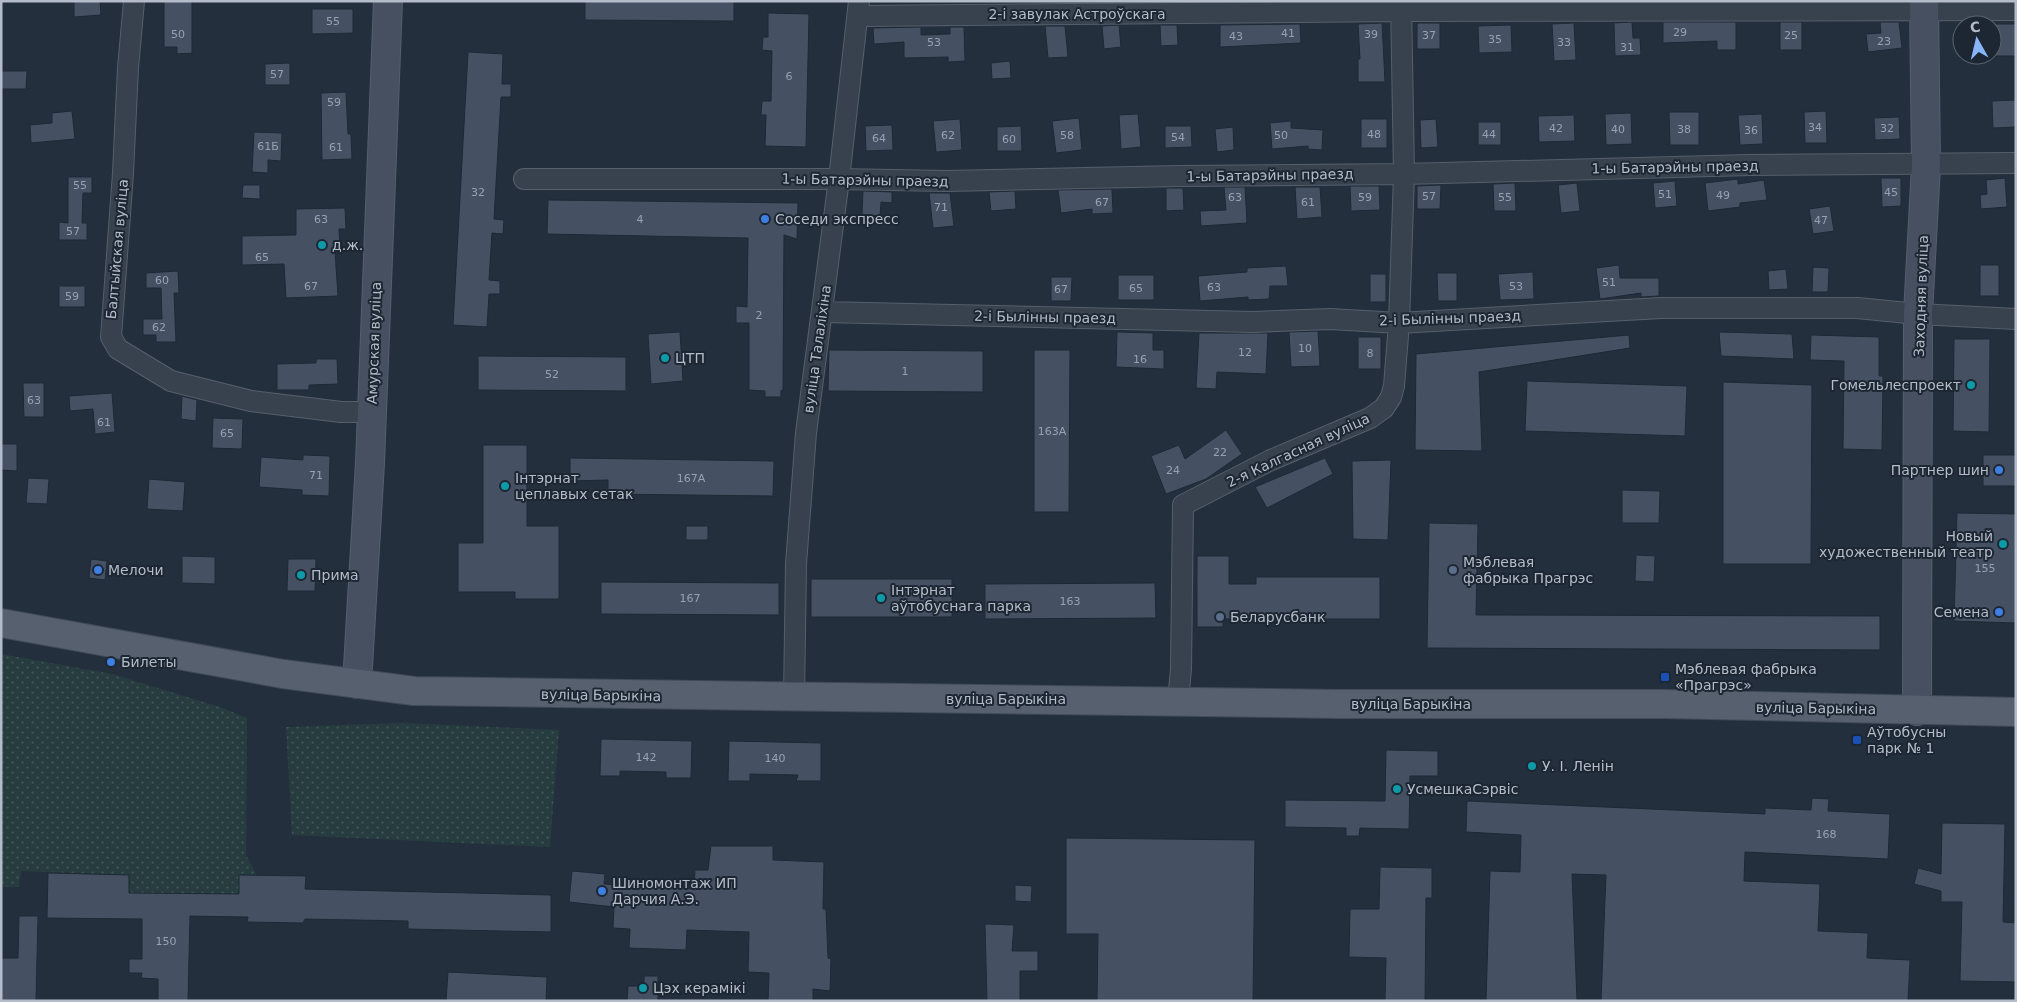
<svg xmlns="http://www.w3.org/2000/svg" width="2017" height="1002" viewBox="0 0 2017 1002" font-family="'DejaVu Sans',sans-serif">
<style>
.grass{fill:url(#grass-dots)}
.building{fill:#455162;stroke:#1f2835}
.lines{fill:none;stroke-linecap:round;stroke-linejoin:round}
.street-casing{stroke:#565f6c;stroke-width:22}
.secondary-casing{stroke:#565f6c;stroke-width:30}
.primary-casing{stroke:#414a57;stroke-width:30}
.street{stroke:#38414e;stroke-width:20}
.secondary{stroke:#465061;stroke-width:28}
.primary{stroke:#56606e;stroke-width:28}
.shop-dot{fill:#3f7fe0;stroke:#1d2633;stroke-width:2}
.culture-dot{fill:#0f9aa8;stroke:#1d2633;stroke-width:2}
.service-dot{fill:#5c6f8a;stroke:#1d2633;stroke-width:2}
.transit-dot{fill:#1a4fb4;stroke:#1d2633;stroke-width:2}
.labels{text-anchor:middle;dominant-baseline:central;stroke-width:4;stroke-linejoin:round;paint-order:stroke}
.number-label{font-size:11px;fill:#98a1af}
.street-label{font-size:14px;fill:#b4bcc9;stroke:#1d2633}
.poi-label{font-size:14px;fill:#b4bcc9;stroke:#1d2633;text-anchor:start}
</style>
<defs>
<pattern id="grass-dots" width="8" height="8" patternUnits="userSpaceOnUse" patternTransform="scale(1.25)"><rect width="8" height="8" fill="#263c3f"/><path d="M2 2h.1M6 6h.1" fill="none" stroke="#435659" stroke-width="1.8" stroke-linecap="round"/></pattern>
</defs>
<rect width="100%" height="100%" fill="#242f3e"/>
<path class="grass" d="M1 654 112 674 220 707 247 718 246 855 257 876 239 875V894L129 893 128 875 21 871 19 887H1Z
M401 723 559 730 550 847 292 835 286 727Z"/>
<path class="building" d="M74 1H100L101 15 74 17Z
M164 1H192V53L177 54V47H164Z
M585 1H734V21L585 20Z
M312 9H353V33L312 34Z
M768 13 809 14 806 147 765 146 766 115H761L762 101H771L772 51 762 50 763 37H768Z
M1632 22 1633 38H1640L1641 55 1615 56 1614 23Z
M1663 22H1736V50H1717V41L1663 43Z
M1780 22H1802V50H1780Z
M1880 22H1899L1902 48 1868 52 1866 34 1881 33Z
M1382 23 1385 82H1358V59H1360L1358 24Z
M1417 23H1440V49H1417Z
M1574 23 1576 60 1554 61 1552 24Z
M1300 24 1301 43 1220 47V25Z
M1992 24H2016V56H1992Z
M1119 25 1121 47 1104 49 1102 26Z
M1160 25H1177L1178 45 1161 46Z
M1511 25 1512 52 1479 53 1478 26Z
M1045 26H1065L1068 57 1048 58Z
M921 27V35L950 34V27H964L965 61 948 62V57L904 58V42L874 44 873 28Z
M468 52 503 54 502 84H511V97H501L494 219 504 220 503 234 492 233 489 280 500 281V294H489L487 327 453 325Z
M1010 61 1011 78 992 79 991 63Z
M290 63V85H265V64Z
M1 71H27L26 89H1Z
M346 92 348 134H351L352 159 322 160 321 93Z
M2016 100V127L1993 128 1992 101Z
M72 111 75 139 31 143 30 125 52 123V113Z
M1826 111 1827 143H1805L1804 112Z
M1669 112H1699V145H1670Z
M1631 113 1632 144 1606 145 1605 114Z
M1138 114 1141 147 1121 149 1119 115Z
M1762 114 1763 144 1740 145 1738 115Z
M1574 115 1575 141 1539 142 1538 116Z
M1899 117 1900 139 1875 140 1874 118Z
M1079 118 1082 150 1056 153 1052 121Z
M960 119 962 150 936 152 933 121Z
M1361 119H1387V148H1361Z
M1436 119 1438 147 1421 148 1420 120Z
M1291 121V128L1323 130 1322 150 1308 149V146L1272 149 1270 123Z
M1478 122H1501V145H1478Z
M892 125 893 150 866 151 865 126Z
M1021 126 1022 151H997V127Z
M1165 126H1191L1192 147 1165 148Z
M1233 127 1234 150 1217 152 1215 129Z
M254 132 282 133 281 161 268 160V173L252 172Z
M68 177H92V193H83L82 223H87V240H59V222L68 223Z
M1881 178H1901V206L1882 207Z
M2005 178 2007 207 1981 209 1980 195 1987 194 1986 180Z
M1738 179V184L1764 180 1767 200 1740 203V207L1708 211 1705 183Z
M1675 181 1677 206 1655 208 1653 183Z
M1515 183 1516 211H1494L1493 184Z
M1577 183 1580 211 1561 213 1558 185Z
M243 185H260V199L242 198Z
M1441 185 1440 209H1417V186Z
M1350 186H1379L1380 210 1351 211Z
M1224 187H1245L1247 223 1201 226 1200 211 1226 210Z
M1295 187H1320L1322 217 1297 219Z
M1166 188H1183L1184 210 1166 211Z
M1112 189 1113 213 1092 214V209L1061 213 1058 190Z
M863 191 892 192V203L881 202 880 216 862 215Z
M1015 191 1016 209 991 211 989 192Z
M929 193H950L954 226 933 228Z
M548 200 798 203 797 239 784 235 783 391 781 390V397H765V391L749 390V323H736V306L747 307 748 238 547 234Z
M1830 206 1834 231 1813 234 1809 209Z
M345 208 346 229H339L340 250 335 251 338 296 286 298 284 264 242 265V236L296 235V209Z
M1619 265 1620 278H1659V296L1641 297V293L1600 299 1596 268Z
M1980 265H1999V296H1980Z
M1286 266 1288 286H1270L1269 299 1248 300V297L1200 301 1198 276 1247 272V268Z
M1813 267 1829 268 1828 292H1812Z
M1786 269 1788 289 1769 290 1768 271Z
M178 271 179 293H174L176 342H156V335H143V319H162L161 288H146V273Z
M1533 272 1534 299 1500 300 1498 274Z
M1437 273H1457V301H1438Z
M1370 274H1386V302H1370Z
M1118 275H1154V300H1118Z
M1051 277H1072L1071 301H1051Z
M59 286H85V307H59Z
M1318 331 1320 366 1291 367 1289 332Z
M680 332 683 381 651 384 648 334Z
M1117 332 1153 333V350H1164V369L1116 367Z
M1719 332 1792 334 1794 359 1721 356Z
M1199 333H1268L1266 374 1217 372 1216 389 1196 388Z
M1629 335 1630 348 1479 372 1482 451 1415 450 1416 354Z
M1811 335 1879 337V376H1883L1882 450 1843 449 1844 361 1810 360Z
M1358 337H1381V369H1358Z
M1954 339H1990L1989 432 1953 431Z
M829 350 983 351V392L828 391Z
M1034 350H1070L1069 512H1034Z
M478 356 626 357V391L478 390Z
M316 359H337L338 384 309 385V390H277V364L316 363Z
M1527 381 1687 386 1685 436 1525 431Z
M1723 382 1812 385 1811 564H1723Z
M23 383H44V417H24Z
M112 393 115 432 95 434 93 409 70 411 69 396Z
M182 396 197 400 196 421 181 419Z
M213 418 243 419 242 449 212 448Z
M1226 430 1242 454 1206 479 1166 494 1151 456 1179 445 1185 459Z
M1 444H17V471L1 470Z
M483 445H527V526H559V599H515V592H458V543H483Z
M303 455 330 456 329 496 302 495V490L259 487 261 457 303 460Z
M1983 455H2016V486H1983Z
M570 458 774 461 773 496 608 494V480L570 481Z
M1325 458 1333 474 1267 508 1255 487Z
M1391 460 1388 540 1353 539 1352 461Z
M28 478 49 479 47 504 26 503Z
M149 479 185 482 183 511 147 509Z
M1622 490 1660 491 1659 523H1622Z
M1957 513 2016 514V623L1954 621Z
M1429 523 1478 524 1476 615 1880 616V650L1427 648Z
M686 526H708V540H686Z
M1636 555 1655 556 1654 582 1635 581Z
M182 556 215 557V584L182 583Z
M1197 556H1229V584H1256V577H1380V619H1223V627H1197Z
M91 559 107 561 105 580 89 578Z
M288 559H316L315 591H287Z
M811 579H952V617H811Z
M601 582 779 583V615L601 614Z
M1155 583 1156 618 985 619V584Z
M601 739 692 741 691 778H666V772L620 771V776H600Z
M729 741 821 743V781H796L798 775 750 774V781H728Z
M1386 750 1438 751V776H1410L1409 829 1360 828 1359 836H1346V828L1285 827V800L1385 801Z
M1812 798 1829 799 1828 811 1890 814 1888 859 1745 852 1744 881 1820 884 1818 931 1868 933 1867 958 1910 960 1908 1001H1601L1606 875 1572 874 1577 1001H1486L1490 871 1520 872 1521 835 1466 832 1467 801 1765 814V808L1811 810Z
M1942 823 2005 824 2003 922 2016 923V982L1960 981 1962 902H1941V891L1914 884 1918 868 1941 874Z
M1066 838 1255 840 1253 1001H1097L1098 934H1066Z
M711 846H773V860L824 862 823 909H826L828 958 831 959 830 991 813 989V1001H768L769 973 748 972 749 932 687 930 686 950 629 948 630 929 613 928 614 907 569 902 572 871 605 874 604 884 648 888V886L694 889 695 870H708Z
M1380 867 1432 868V898H1426L1425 1001H1385L1386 958 1349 957 1350 909H1379Z
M48 873 129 875V893L239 894V875L306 876 305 889 551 895V932L408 929V921L305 919 303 923 247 922 248 917 190 916 188 1001H158V979L141 978 142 973H129V959H142V919L47 918Z
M1015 885 1032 886 1031 902 1015 901Z
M19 916H38L36 1001H1V958H18Z
M985 924 1014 925 1012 951H1038V971H1020V1001H987Z
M448 972 547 977 546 1001H446Z
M644 976H658V1001H627L628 986H644Z"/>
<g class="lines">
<defs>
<path id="street" d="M134 1 128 68 123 173 111 337 118 349 171 381 251 401 341 412H372
M858 16 1401 11 2016 10
M524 179H839L946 181 1180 176 1404 174 1750 165 2016 163
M823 312 1253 322 1330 319 1399 323 1661 308H1857L1918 314 2016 319
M794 697 796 564 806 433 839 179 859 1
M1178 701 1181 669 1183 505 1271 460 1370 418 1384 408 1391 397 1394 386 1399 323 1404 174 1401 1"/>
<path id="secondary" d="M357 684 370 463 388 1
M1917 711 1918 314 1926 165 1924 1"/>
<path id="primary" d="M1 623 283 674 414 691 1337 704H1665L2016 712"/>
</defs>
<use href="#street" class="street-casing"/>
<use href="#secondary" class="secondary-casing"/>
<use href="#primary" class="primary-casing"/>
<use href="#street" class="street"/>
<use href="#secondary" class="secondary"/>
<use href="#primary" class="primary"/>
</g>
<g class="shop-dot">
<circle cx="765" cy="219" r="5"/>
<circle cx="1999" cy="470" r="5"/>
<circle cx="98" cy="570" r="5"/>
<circle cx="1999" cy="612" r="5"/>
<circle cx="111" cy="662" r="5"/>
<circle cx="602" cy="891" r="5"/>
</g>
<g class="culture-dot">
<circle cx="322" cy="245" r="5"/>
<circle cx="665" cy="358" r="5"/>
<circle cx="1971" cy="385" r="5"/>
<circle cx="505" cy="486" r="5"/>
<circle cx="2003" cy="544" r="5"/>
<circle cx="301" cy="575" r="5"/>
<circle cx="881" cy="598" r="5"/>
<circle cx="1532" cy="766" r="5"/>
<circle cx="1397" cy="789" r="5"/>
<circle cx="643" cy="988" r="5"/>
</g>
<g class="service-dot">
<circle cx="1453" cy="570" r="5"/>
<circle cx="1220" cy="617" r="5"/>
</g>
<g class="transit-dot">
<rect x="1660" y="672" width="10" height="10" rx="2.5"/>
<rect x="1852" y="735" width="10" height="10" rx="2.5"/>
</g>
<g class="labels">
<g class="number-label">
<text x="333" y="21">55</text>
<text x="1680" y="32">29</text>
<text x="1288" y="33">41</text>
<text x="178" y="34">50</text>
<text x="1371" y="34">39</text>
<text x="1429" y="35">37</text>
<text x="1791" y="35">25</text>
<text x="1236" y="36">43</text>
<text x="1495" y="39">35</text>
<text x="1884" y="41">23</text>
<text x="934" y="42">53</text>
<text x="1564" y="42">33</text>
<text x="1627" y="47">31</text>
<text x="277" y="74">57</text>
<text x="789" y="76">6</text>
<text x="334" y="102">59</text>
<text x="1815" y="127">34</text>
<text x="1556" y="128">42</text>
<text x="1887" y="128">32</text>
<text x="1618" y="129">40</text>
<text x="1684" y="129">38</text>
<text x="1751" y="130">36</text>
<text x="1374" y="134">48</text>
<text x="1489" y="134">44</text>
<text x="948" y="135">62</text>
<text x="1067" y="135">58</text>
<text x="1281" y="135">50</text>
<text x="1178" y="137">54</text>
<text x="879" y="138">64</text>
<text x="1009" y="139">60</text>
<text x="268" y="146">61Б</text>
<text x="336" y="147">61</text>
<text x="80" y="185">55</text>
<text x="478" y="192">32</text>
<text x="1891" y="192">45</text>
<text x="1665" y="194">51</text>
<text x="1723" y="195">49</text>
<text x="1429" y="196">57</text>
<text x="1235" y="197">63</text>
<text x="1365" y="197">59</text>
<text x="1505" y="197">55</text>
<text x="1102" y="202">67</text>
<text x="1308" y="202">61</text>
<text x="941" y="207">71</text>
<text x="321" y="219">63</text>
<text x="640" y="219">4</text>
<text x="1821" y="220">47</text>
<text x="73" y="231">57</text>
<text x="262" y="257">65</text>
<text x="162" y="280">60</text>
<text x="1609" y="282">51</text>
<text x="311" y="286">67</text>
<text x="1516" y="286">53</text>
<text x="1214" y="287">63</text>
<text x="1136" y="288">65</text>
<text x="1061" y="289">67</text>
<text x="72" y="296">59</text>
<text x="759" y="315">2</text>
<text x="159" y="327">62</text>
<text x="1305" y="348">10</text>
<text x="1245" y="352">12</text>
<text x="1370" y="353">8</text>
<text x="1140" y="359">16</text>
<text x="905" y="371">1</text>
<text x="552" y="374">52</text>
<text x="34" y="400">63</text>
<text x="104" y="422">61</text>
<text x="1052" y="431">163А</text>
<text x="227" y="433">65</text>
<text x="1220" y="452">22</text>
<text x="1173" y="470">24</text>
<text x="316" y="475">71</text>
<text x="691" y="478">167А</text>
<text x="1985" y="568">155</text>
<text x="690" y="598">167</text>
<text x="1070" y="601">163</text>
<text x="646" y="757">142</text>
<text x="775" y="758">140</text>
<text x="1826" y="834">168</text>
<text x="166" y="941">150</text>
</g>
<g class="street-label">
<text x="1077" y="14">2-і завулак Астроўскага</text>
<text transform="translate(1675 167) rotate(-1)">1-ы Батарэйны праезд</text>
<text transform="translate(1270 175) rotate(-1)">1-ы Батарэйны праезд</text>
<text transform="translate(865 180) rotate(1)">1-ы Батарэйны праезд</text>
<text transform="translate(117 249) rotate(-85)">Балтыйская вуліца</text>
<text transform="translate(1921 296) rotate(-88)">Заходняя вуліца</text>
<text transform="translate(1045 317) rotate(1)">2-і Былінны праезд</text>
<text transform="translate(1450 318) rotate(-2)">2-і Былінны праезд</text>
<text transform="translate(374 343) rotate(-88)">Амурская вуліца</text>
<text transform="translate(817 349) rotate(-82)">вуліца Талаліхіна</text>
<text transform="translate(1298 450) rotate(-25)">2-я Калгасная вуліца</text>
<text transform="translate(601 695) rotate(1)">вуліца Барыкіна</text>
<text x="1006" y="699">вуліца Барыкіна</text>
<text x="1411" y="704">вуліца Барыкіна</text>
<text transform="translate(1816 708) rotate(1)">вуліца Барыкіна</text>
</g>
<g class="poi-label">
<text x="775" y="219">Соседи экспресс</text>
<text x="332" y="245">д.ж.</text>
<text x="675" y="358">ЦТП</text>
<text x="1961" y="385" text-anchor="end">Гомельлеспроект</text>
<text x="1989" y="470" text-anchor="end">Партнер шин</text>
<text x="515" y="478">Інтэрнат<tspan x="515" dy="16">цеплавых сетак</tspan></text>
<text x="1993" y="536" text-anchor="end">Новый<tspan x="1993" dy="16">художественный театр</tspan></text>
<text x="1463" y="562">Мэблевая<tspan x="1463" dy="16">фабрыка Прагрэс</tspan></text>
<text x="108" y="570">Мелочи</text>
<text x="311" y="575">Прима</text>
<text x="891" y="590">Інтэрнат<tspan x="891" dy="16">аўтобуснага парка</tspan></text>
<text x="1989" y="612" text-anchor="end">Семена</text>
<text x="1230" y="617">Беларусбанк</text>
<text x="121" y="662">Билеты</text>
<text x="1675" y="669">Мэблевая фабрыка<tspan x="1675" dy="16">«Прагрэс»</tspan></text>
<text x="1867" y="732">Аўтобусны<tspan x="1867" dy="16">парк № 1</tspan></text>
<text x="1542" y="766">У. І. Ленін</text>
<text x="1407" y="789">УсмешкаСэрвіс</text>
<text x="612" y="883">Шиномонтаж ИП<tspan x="612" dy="16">Дарчия А.Э.</tspan></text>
<text x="653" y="988">Цэх керамікі</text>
</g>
</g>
<rect width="2017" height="1002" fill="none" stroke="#b4bcc9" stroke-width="5"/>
<g transform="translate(1977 40) rotate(352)"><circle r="24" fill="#1d2633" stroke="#59626f"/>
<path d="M0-4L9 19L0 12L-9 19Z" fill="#8ab4f8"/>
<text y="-8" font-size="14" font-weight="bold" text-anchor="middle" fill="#b4bcc9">С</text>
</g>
</svg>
